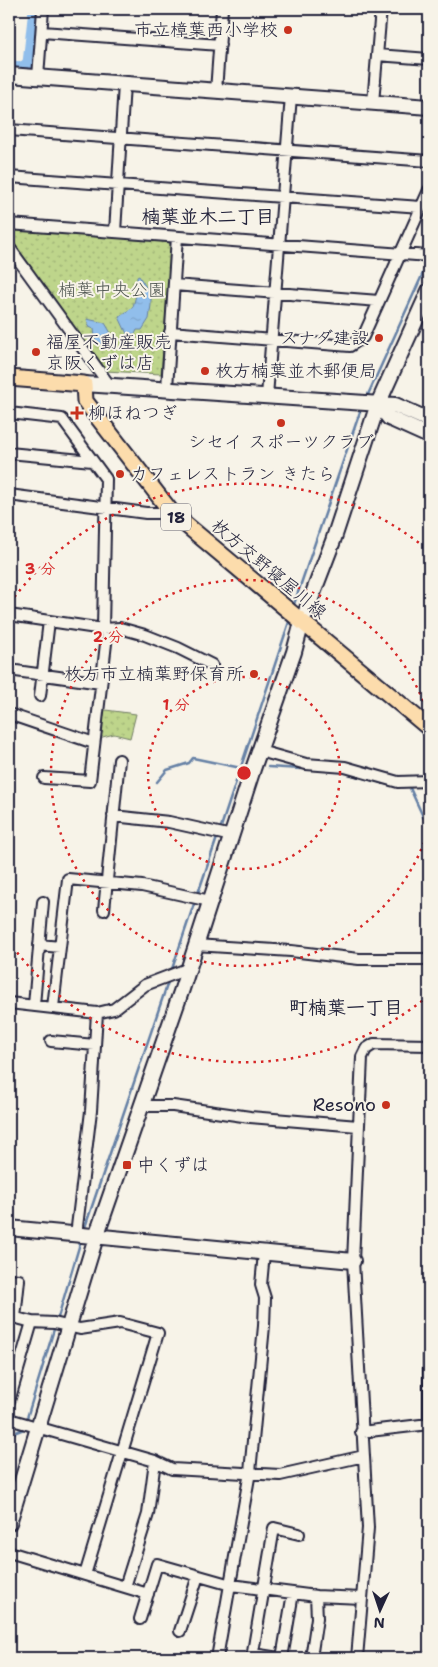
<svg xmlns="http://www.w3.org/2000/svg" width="438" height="1667" viewBox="0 0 438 1667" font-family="'Shantell Sans','Klee One',sans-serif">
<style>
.park{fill:url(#park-dots);stroke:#707c63}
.water{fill:url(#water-ripples);stroke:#6580a5}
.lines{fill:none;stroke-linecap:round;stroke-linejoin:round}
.stream{stroke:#6580a5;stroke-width:2.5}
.river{stroke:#91beeb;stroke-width:15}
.street-casing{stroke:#22223b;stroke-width:14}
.secondary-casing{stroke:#22223b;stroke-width:18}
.primary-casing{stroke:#22223b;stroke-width:19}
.street{stroke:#f7f3e8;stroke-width:10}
.secondary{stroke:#f7f3e8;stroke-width:14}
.primary{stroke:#fcdcac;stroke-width:15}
.rail-casing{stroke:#22223b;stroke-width:4.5}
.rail{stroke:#f7f3e8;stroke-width:2.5;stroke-dasharray:8;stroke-linecap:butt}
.ring{fill:none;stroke:#d62828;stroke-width:2.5;stroke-dasharray:2.5 5}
.poi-dot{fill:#c8321e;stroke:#f7f3e8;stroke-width:2}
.labels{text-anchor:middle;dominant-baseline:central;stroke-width:4;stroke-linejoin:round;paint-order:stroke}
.shield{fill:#f7f3e8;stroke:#62616f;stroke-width:1}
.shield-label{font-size:16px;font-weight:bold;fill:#22223b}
.poi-label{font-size:18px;fill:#22223b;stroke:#f7f3e8;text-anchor:start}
.park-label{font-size:18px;fill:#515853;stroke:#f7f3e8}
.street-label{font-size:18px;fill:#22223b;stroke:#f7f3e8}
.neighbourhood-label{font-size:19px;font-weight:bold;fill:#22223b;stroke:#f7f3e8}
.centre{fill:#d62828;stroke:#f7f3e8;stroke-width:2.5}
.ring-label{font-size:15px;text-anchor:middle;font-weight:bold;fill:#d62828;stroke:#f7f3e8;stroke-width:4;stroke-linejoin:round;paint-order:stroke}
</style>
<defs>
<pattern id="park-dots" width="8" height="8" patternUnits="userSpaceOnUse" patternTransform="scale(1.25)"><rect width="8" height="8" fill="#bed58b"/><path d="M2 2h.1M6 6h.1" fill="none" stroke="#a3b779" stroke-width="1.8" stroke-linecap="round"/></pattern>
<pattern id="water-ripples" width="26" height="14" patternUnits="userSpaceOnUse" patternTransform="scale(1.25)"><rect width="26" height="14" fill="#91beeb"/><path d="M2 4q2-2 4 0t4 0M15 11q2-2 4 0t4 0" fill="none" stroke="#7da3ca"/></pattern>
</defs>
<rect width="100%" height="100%" fill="#f7f3e8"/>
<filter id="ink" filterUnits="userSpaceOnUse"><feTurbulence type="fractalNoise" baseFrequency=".02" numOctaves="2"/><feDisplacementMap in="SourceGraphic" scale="10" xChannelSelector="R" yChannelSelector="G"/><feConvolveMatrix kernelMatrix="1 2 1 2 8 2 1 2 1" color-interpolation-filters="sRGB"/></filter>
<g filter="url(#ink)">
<path class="park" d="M9 228 167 240 171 246 161 374 105 371 9 244Z
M98 709 136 714 130 738 114 734 95 739Z"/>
<path class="water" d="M139 276 151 295V305L149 319 142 330H137L135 334H127L119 317 133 307 137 291V277Z
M87 319 105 323 118 345 96 344 94 329 89 327Z"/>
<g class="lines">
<path class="stream" d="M366 399 429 260
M293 607 362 406
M268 767 301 769
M310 769 337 771
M349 774 397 787 409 786 426 823 429 822
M157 782 167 770 189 763 193 758 241 768
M220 830 290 619
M197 896 218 835
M171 972 195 901
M84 1230 169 979
M57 1321 81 1240
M26 1421 55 1326
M9 1440 11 1434 24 1429V1426"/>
<path class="river" d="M9 68 24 69 30 63 36 9"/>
<defs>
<path id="street" d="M42 32 220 45
M377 55 429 59
M38 77 43 9
M216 91 222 9
M373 103 381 9
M9 130 429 161
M9 177 421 207
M9 224 429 256
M115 232 124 84
M9 247 110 386
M174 285 379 301
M170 332 350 346 363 337 429 190
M167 388 177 237
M267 396 291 96
M9 413 62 419 106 479 103 629 107 635 90 781 44 778
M9 453 92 461
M9 495 146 513H172
M9 615 103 629 120 628 145 635 178 648 212 665
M9 670 101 683
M40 696 49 621
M9 714 94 743
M260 751 306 764 345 767 398 782 429 781
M113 816 169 822 232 836
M104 910 119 760
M39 945 60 947
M195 945 291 951 359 959H429
M9 1003 97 1013 114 1009 145 985 187 969
M34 1005 43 902
M53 1007 68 879 142 886 210 901
M51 1041 95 1045
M141 1106H173L250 1117 358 1126
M76 1235 91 1111 97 1013
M9 1279 19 1280 15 1318
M9 1316 32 1322 54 1323 80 1329 120 1323 158 1333 85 1575
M9 1401 32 1322
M9 1419 155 1461 172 1469 280 1475 364 1456
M361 1432 429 1424V1340
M9 1552 148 1594
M125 1587 148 1514 155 1461
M140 1619 157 1564 231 1585 316 1596 362 1598
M180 1631 198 1576
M253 1654 279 1658
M217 1658 250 1472 264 1326 265 1298 261 1285 264 1253
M252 1658 274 1528 299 1534
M282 1658 293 1593
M311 1658 317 1618 316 1596
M357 1658 368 1528 353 1261 362 1057 366 1049 374 1044 429 1045"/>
<path id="secondary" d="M9 75 429 107
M84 384 395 405 429 420
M378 404 389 418 429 436
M9 1228 353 1261
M9 1523 96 1237 182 989 253 769 294 652 302 622 333 541 378 404 429 291"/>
<path id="primary" d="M9 378 84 384 85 401 172 513 429 728"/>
</defs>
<use href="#street" class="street-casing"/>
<use href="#secondary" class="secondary-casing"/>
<use href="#primary" class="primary-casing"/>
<use href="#street" class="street"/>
<use href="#secondary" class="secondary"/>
<use href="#primary" class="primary"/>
<defs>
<path id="rail" d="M426 1658 429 1647"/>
</defs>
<use href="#rail" class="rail-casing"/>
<use href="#rail" class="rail"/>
</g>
</g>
<g class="ring">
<circle cx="244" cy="773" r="96"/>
<path d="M429 828A193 193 0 1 1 429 718"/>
<path d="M428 996A289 289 0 0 1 10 943M10 603A289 289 0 0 1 428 550"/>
</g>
<g class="poi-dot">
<circle cx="288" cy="30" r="5"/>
<circle cx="379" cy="338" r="5"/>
<circle cx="36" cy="352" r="5"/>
<circle cx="205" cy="371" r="5"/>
<path d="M74.5 405.5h5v5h5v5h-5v5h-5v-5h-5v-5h5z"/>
<circle cx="281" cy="423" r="5"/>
<circle cx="120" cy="474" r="5"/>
<circle cx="254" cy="674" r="5"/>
<circle cx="386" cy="1105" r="5"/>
<rect x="122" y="1160" width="10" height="10" rx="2.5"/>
</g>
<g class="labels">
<rect class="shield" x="161" y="503.5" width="30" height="27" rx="4"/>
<g class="shield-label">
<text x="176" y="517">18</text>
</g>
<g class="poi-label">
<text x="278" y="30" text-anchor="end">市立樟葉西小学校</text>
<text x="369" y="338" text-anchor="end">スナダ建設</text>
<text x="46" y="342">福屋不動産販売<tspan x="46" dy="21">京阪くずは店</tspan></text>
<text x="215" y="371">枚方楠葉並木郵便局</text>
<text x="88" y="413">柳ほねつぎ</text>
<text x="281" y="442" text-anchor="middle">シセイ スポーツクラブ</text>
<text x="130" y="474">カフェレストラン きたら</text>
<text x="244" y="674" text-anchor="end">枚方市立楠葉野保育所</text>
<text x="376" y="1105" text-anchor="end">Resono</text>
<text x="137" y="1165">中くずは</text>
</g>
<g class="park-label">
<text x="112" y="290">楠葉中央公園</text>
</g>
<g class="street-label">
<text transform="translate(269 569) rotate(40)">枚方交野寝屋川線</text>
</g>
<g class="neighbourhood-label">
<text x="208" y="216">楠葉並木二丁目</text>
<text x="346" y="1007">町楠葉一丁目</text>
</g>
</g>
<circle cx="244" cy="773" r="8" class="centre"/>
<g class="ring-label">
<text x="40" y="574">3 分</text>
<text x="108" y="642">2 分</text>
<text x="176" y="710">1 分</text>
</g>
<rect width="438" height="1667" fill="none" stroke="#f7f3e8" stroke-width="30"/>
<rect x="15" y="15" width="408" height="1637" fill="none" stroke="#22223b" stroke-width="2" filter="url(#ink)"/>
<g transform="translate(380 1610) rotate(183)" stroke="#f7f3e8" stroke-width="4" paint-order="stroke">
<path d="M0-4L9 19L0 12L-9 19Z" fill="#22223b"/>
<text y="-8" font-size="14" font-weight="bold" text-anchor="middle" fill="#22223b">N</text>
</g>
</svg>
